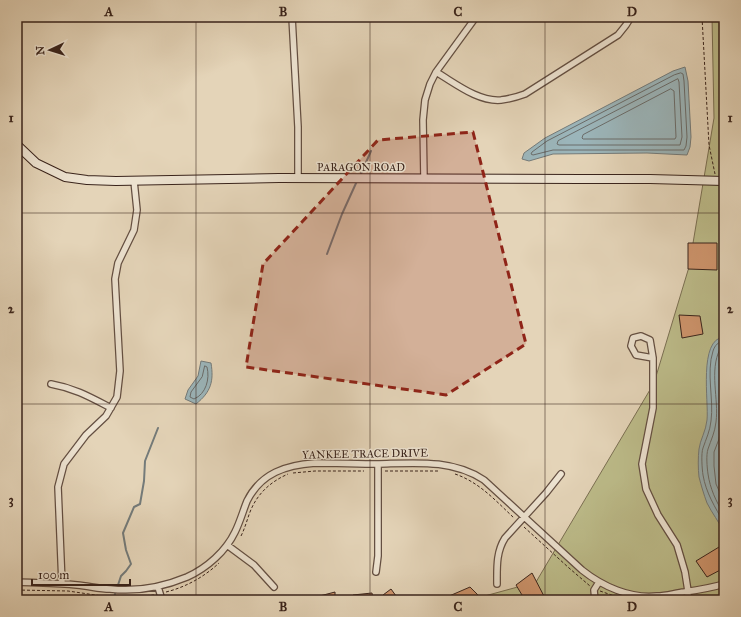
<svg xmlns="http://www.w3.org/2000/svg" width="741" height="617" viewBox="0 0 741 617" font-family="'IM FELL Great Primer',serif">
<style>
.green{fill:#bcbb89;stroke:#7a6f52}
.water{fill:#9bb5ba;stroke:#747b7a}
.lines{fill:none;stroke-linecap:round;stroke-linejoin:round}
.shore{stroke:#6a6c6a;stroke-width:1}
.stream{stroke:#747b7a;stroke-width:2}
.building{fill:#cf956d;stroke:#39231b}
.street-casing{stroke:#644f42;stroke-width:8}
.secondary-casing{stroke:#39231b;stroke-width:10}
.path{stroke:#39231b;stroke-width:1;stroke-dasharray:3 2;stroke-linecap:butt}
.street{stroke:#ede3d1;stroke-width:5.5}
.secondary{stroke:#ede3d1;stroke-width:8}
.marked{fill:#8f2418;fill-opacity:0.2;stroke:#8f2418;stroke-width:3;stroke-dasharray:8 5;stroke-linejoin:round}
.grid{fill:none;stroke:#39231b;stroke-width:1;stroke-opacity:0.55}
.labels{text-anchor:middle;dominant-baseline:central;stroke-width:3;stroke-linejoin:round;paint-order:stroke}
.street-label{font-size:11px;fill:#39231b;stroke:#ede3d1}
.neatline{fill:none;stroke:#39231b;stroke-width:1.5}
.grid-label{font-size:13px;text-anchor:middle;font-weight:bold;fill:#39231b}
</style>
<rect width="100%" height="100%" fill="#e4d4b8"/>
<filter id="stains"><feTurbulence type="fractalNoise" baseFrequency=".005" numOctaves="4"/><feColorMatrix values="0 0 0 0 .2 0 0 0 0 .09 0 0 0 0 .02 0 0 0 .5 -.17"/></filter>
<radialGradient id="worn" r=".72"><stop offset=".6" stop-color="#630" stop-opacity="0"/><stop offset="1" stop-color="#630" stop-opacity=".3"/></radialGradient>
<path class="green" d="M712 17H724V600H470L536 582 654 383 689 267 714 118Z"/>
<path class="water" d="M685 67 688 81 691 137 690 147 687 155 647 153 553 154 529 161 522 159 524 153 545 138 673 71Z
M724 337V532C719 522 712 513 707 503 704 495 701 485 699 477 698 469 698 457 699 449 700 440 706 431 707 420 709 402 698 339 724 337Z
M201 361 211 363C214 381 211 392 196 404L185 399 188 390 198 376Z"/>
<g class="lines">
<path class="shore" d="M681 73 683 74 684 81 687 137 686 146 684 150H553L533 155 531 154 532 152 547 141 674 75Z
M678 79 679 82 682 137 680 145H559L557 144 558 141Z
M671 89 674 91 676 137 675 139H583L582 138 583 135Z
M724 341C718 342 715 345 713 351 706 373 714 399 711 421 710 431 706 439 703 448 701 453 702 469 703 475 706 493 715 507 724 523
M724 346 720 349C709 371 719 399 716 422 715 432 711 440 708 449 706 455 707 467 708 474 710 488 716 502 724 514
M724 354 722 372V421L719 439 714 452V466L716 484 724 502
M205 366 207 367C210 379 206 394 194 399L190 397 191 392 202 377Z"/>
<path class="stream" d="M360 176 371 151
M327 254 342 214 357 181
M113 600 121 576 126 571 131 564 126 550 123 533 134 507 140 504 144 481 145 461 158 428"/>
</g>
<path class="building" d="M688 243H717V270L688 269Z
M679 315 700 316 703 334 682 338Z
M724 544V568L707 577 696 561Z
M532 573 546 600H525L516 585Z
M470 587 483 600H440Z
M391 589 399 600H383V595Z
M335 592V600H312V598Z
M372 593 373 600H353V595Z"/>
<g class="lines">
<defs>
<path id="street" d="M292 17 298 127V178
M436 72C455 83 478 102 501 100 509 99 517 97 525 94L618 35 626 25 631 17
M424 179 423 120 425 100 430 84 436 72 476 17
M653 358 636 355 631 346 633 338 641 336 650 340 653 358V408L642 464 646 489 658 515 677 545 685 572 688 591V600
M51 384C74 388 90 397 111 408
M227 545 254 565 274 587
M376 572 378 556V464
M17 582C37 583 57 583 77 585 89 586 99 589 110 589 137 592 163 587 187 577 207 568 226 551 235 532 240 522 243 511 247 501 261 473 286 465 315 463 336 463 358 464 379 464 415 463 452 459 484 480L582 570C602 586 630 599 657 596 666 596 675 593 684 592 698 590 711 588 724 584
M62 584 58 487 64 464 86 435 106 416 117 397 120 371 115 279 118 263 134 230 137 210 134 181
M497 584C497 568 496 552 505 538L546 493 561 474
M158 587 162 600
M595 600 594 590 599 582"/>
<path id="secondary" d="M17 145 36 163 65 177 87 180 116 181 279 178 582 179H650L724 181"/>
</defs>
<use href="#street" class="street-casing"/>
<use href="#secondary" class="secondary-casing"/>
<path class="path" d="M702 17 709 145 715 174
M385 471H440
M293 473 315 471H364
M455 474C479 482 496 501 514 518
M524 527 569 568 590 586
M241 536C245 528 247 520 250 512 257 494 270 482 288 474
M17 590 68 591 116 598 154 595
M600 591 626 600
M166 592C186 587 204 577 219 563
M695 600 724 594"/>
<use href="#street" class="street"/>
<use href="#secondary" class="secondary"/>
</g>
<path class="marked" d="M473 132 526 344 446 395 246 367 263 264 378 140Z"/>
<path class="grid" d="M196 17V600M370 17V600M545 17V600M17 213H724M17 404H724"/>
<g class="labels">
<g class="street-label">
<text x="361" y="167">PARAGON ROAD</text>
<text transform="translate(365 454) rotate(-1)">YANKEE TRACE DRIVE</text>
</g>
</g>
<rect width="741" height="617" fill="none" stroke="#e4d4b8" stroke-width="44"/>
<g transform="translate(50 50) rotate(266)" stroke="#ede3d1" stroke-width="3" paint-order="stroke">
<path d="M0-3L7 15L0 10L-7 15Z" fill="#39231b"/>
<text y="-6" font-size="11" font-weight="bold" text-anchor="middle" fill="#39231b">N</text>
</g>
<path d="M32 579v6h98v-6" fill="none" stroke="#39231b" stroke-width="2"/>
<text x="38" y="579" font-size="12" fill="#39231b" stroke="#ede3d1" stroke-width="3" paint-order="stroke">100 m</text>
<rect x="22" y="22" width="697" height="573" class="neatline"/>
<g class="grid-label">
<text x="109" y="16">A</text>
<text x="283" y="16">B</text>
<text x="458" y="16">C</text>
<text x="632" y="16">D</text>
<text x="11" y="122">1</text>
<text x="730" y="122">1</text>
<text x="11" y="313">2</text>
<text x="730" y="313">2</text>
<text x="11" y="504">3</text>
<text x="730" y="504">3</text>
<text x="109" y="611">A</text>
<text x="283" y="611">B</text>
<text x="458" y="611">C</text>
<text x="632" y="611">D</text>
</g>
<rect width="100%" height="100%" filter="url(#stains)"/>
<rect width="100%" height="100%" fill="url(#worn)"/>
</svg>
